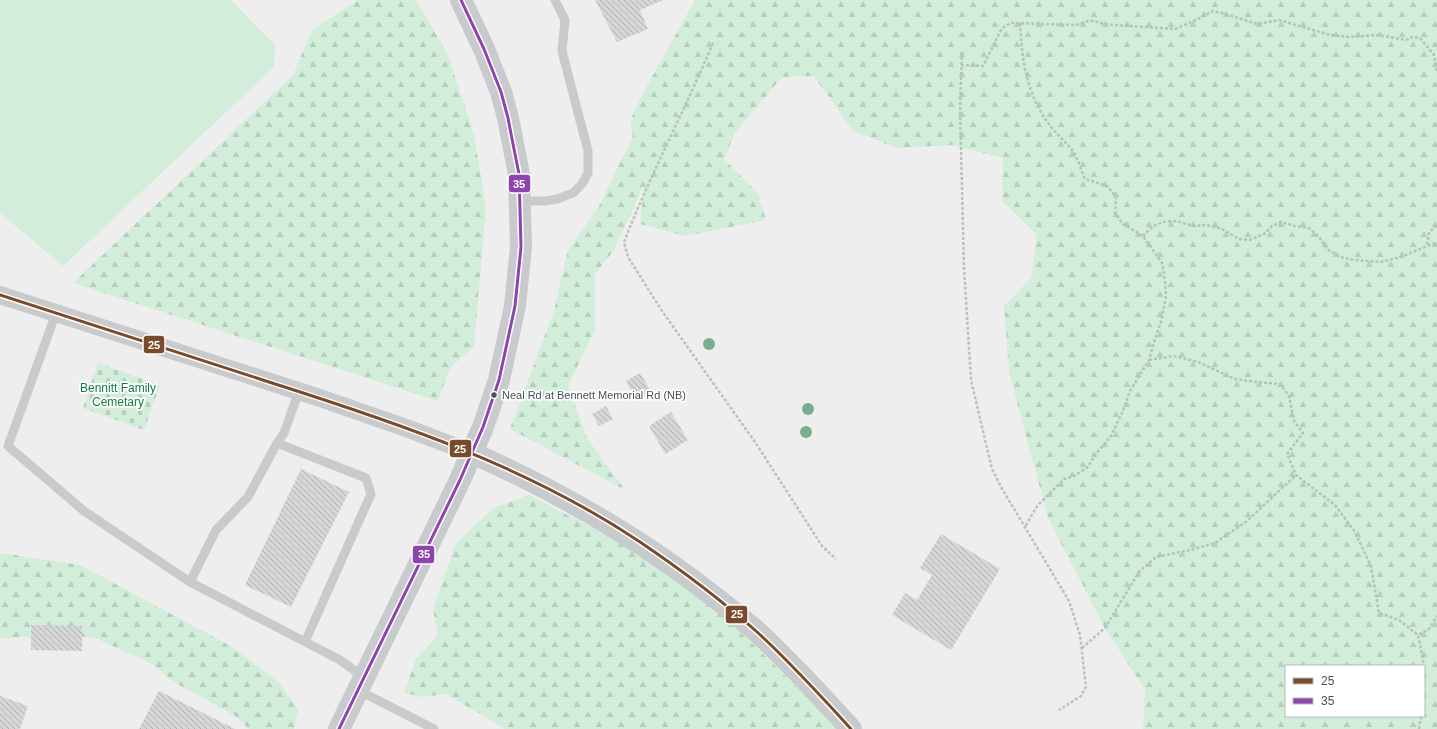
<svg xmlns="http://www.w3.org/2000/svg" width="1437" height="729" viewBox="0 0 1437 729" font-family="Arial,sans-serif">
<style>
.forest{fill:url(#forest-firs);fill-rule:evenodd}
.cemetery{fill:url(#cemetery-stones)}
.pitch{fill:#d2eeda}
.building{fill:url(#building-back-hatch)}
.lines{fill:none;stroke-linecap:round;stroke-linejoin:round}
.path{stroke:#b5c2bd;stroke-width:2.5;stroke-dasharray:3 2;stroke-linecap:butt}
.lane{stroke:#c8cacc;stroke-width:9}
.street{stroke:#c8cacc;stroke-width:18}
.secondary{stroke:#c8cbce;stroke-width:22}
.bus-1-casing{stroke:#fff;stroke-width:6}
.bus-2-casing{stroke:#fff;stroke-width:6}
.bus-1{stroke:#7a4b2a;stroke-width:3}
.bus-2{stroke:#8e44ad;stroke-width:3}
.tree{fill:#78ae8f}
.bus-dot{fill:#45525a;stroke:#fff;stroke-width:1.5}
.labels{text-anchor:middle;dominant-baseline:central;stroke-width:3.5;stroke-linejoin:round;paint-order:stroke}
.bus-label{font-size:11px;fill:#45525a;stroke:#fff;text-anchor:start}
.park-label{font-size:12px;fill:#177a41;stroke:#fff}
.line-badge{stroke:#fff;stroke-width:1.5}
.badge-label{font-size:11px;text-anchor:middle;font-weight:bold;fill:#fff}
</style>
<defs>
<pattern id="forest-firs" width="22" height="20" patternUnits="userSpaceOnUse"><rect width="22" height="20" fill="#d2eeda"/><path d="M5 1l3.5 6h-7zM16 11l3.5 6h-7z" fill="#b6cebd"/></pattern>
<pattern id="cemetery-stones" width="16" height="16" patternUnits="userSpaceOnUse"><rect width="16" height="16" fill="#d2eeda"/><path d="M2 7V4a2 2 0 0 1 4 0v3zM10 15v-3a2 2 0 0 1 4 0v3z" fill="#b6cebd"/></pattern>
<pattern id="building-back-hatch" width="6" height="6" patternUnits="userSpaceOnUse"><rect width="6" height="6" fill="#d6d6d8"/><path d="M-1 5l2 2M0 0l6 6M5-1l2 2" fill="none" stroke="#afb0b2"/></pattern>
</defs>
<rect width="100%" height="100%" fill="#efeeee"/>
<path class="forest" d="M358 0H416L448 55 474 134 486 208 474 346 450 368 438 401 73 283 293 75 312 30Z
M695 0H1437V729H1143L1145 690 1105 628 1048 518 1009 372 1004 306 1031 278 1037 235 1002 201 1003 158 952 145 897 148 853 131 814 76 782 77 735 133 724 159 758 193 766 220 685 236 640 224 644 185 614 250 595 274V330L568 386 587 438 625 490 510 429 554 311 568 250 599 206 633 136 630 121 643 93ZM1286 666H1424V716H1286Z
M529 495 680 573 811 701 836 729H505L446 694 422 697 404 693 416 659 438 635 433 609 455 545 493 508Z
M0 553 80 565 229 645 280 683 298 710 294 729H249L235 716 174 682 152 664 93 637H18L0 639Z"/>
<path class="cemetery" d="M98 363 160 385 144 430 83 408Z"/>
<path class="pitch" d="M0 0H231L275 45 274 67 63 266 0 213Z"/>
<path class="building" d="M595 0H663L640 10 648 29 617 42Z
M640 373 652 393 637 401 626 381Z
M606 406 613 419 599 426 592 414Z
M671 412 688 440 665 454 649 426Z
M301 469 349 492 291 607 245 585Z
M941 534 1000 569 951 650 892 615 905 593 917 600 932 575 920 568Z
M31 625 82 626V651L31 650Z
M159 691 235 729H139Z
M0 696 28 706 20 729H0Z"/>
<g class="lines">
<path class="path" d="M1020 23C1022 60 1026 92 1048 123 1055 133 1065 141 1073 151 1078 159 1081 170 1085 179L1107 186 1116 197 1115 213 1122 223 1143 236 1162 263 1165 280 1166 296 1161 322 1154 342 1149 360 1130 391 1122 413 1111 436 1095 455 1088 467 1074 476 1064 479 1037 506 1025 527
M713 43C685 110 650 175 624 242L628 257 662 311 755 442 822 546 836 559
M962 52 960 109 964 268 971 380 992 469 1001 487 1069 601 1080 635 1086 687 1081 696 1059 710
M961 65 983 66 1002 28 1011 23 1076 25 1088 21H1095L1100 23 1114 25 1175 29 1194 21 1213 11 1222 13 1257 24 1279 20 1330 35 1348 37 1379 35 1406 40 1412 37 1420 38 1434 55 1437 72
M1437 226 1429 232 1427 246 1437 243
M1143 236 1153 226 1163 222 1176 221 1193 226 1206 225 1222 229 1239 239 1250 240 1264 234 1272 226 1281 222 1295 226 1309 228 1320 238 1327 249 1340 257 1354 260 1381 262 1401 257 1427 246
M1149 360 1174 356 1198 362 1235 379 1256 382 1280 384 1289 396 1294 421 1303 433 1287 454 1296 475 1335 505 1355 532 1371 566 1379 613 1399 620 1418 635
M1082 648 1105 628 1139 572 1156 557 1190 550 1215 543 1247 521 1296 475
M1424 688V665L1418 635 1429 629 1437 616
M1419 729 1421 716"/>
<path class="lane" d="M520 201H545L557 199 573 193 582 184 588 173V151L562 51 565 20 555 0
M56 313 8 446 84 511 190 582
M299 391 284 433 277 443 248 497 216 530 190 582 340 660 364 677
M277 443 366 478 371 494 305 642
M358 690 434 729"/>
<path class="street" d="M0 295 320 398 406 428 472 453"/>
<path class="secondary" d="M472 453C553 489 624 529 695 582 716 598 737 614 756 631 790 662 821 696 851 729
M339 729 460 480 483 427 499 380 515 306 521 247 519 174 513 144 508 118 501 92 484 49 461 0"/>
<defs>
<path id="bus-1" d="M0 295C90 324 180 353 269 382 398 423 527 466 640 542 680 569 720 599 756 631 790 662 821 696 851 729"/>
<path id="bus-2" d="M339 729 460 480 483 427 499 380 515 306 521 247 519 174 513 144 508 118 501 92 484 49 461 0"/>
</defs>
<use href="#bus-1" class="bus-1-casing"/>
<use href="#bus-2" class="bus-2-casing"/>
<use href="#bus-1" class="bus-1"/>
<use href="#bus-2" class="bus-2"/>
</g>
<g class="tree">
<circle cx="709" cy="344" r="6"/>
<circle cx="808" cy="409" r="6"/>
<circle cx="806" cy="432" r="6"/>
</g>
<circle class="bus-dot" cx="494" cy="395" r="3.5"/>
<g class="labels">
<g class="bus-label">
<text x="502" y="395">Neal Rd at Bennett Memorial Rd (NB)</text>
</g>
<g class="park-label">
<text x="118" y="388">Bennitt Family<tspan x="118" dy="14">Cemetary</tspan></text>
</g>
</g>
<g class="line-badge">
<rect x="508" y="174" width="23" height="19" rx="4" fill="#8e44ad"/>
<rect x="143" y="335" width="22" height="19" rx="4" fill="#7a4b2a"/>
<rect x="449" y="439" width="23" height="19" rx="4" fill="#7a4b2a"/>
<rect x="412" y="545" width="23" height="19" rx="4" fill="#8e44ad"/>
<rect x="725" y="605" width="23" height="19" rx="4" fill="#7a4b2a"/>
</g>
<g class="badge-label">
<text x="519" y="188">35</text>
<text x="154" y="349">25</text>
<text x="460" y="453">25</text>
<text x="424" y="558">35</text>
<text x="737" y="618">25</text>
</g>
<rect x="1285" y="665" width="140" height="52" fill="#ffffff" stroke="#b5babd"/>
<rect x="1293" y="678" width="20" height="6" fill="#7a4b2a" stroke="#b5babd"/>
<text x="1321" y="685" font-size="12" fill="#45525a">25</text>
<rect x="1293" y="698" width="20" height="6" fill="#8e44ad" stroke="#b5babd"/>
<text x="1321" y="705" font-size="12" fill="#45525a">35</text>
</svg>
